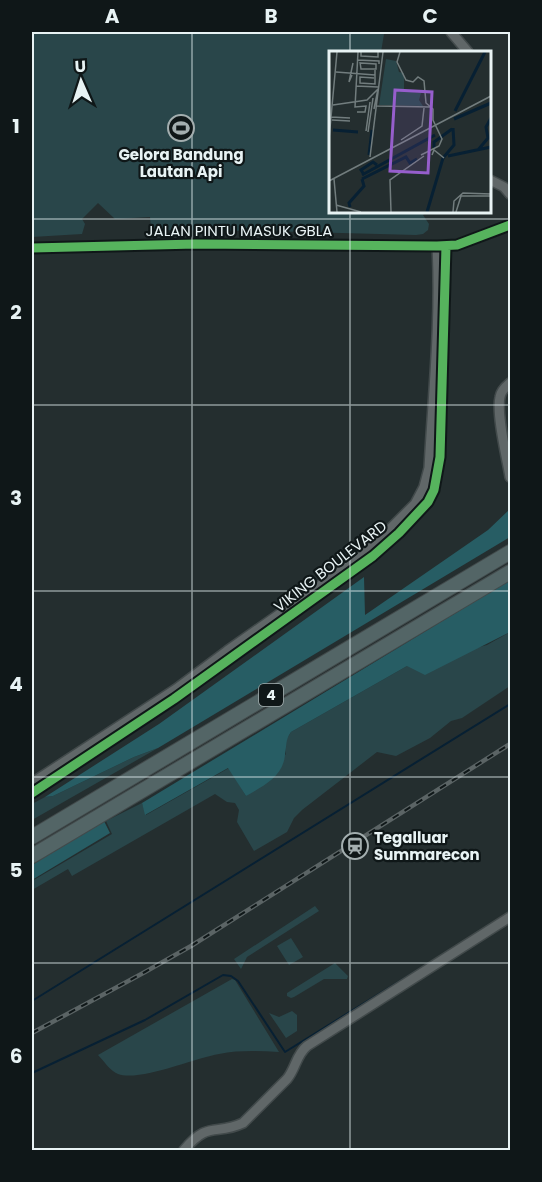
<svg xmlns="http://www.w3.org/2000/svg" width="542" height="1182" viewBox="0 0 542 1182" font-family="Poppins,sans-serif">
<style>
.green{fill:#29464a}
.forest{fill:#275d64}
.lines{fill:none;stroke-linecap:round;stroke-linejoin:round}
.stream{stroke:#072033;stroke-width:2}
.minor-casing{stroke:#424a4b;stroke-width:12}
.highway-casing{stroke:#424a4b;stroke-width:16}
.minor{stroke:#606768;stroke-width:9}
.highway{stroke:#536566;stroke-width:14}
.rail-casing{stroke:#5b6465;stroke-width:4.5}
.rail{stroke:#0f1718;stroke-width:2;stroke-dasharray:7;stroke-linecap:butt}
.cycleway-casing{stroke:#0f1718;stroke-width:13}
.cycleway{stroke:#56b35d;stroke-width:9}
.grid{fill:none;stroke:#e8f3f4;stroke-width:1.5;stroke-opacity:0.55}
.labels{text-anchor:middle;dominant-baseline:central;stroke-width:4.5;stroke-linejoin:round;paint-order:stroke}
.shield{fill:#0f1718;stroke:#a7b1b2;stroke-width:1.5}
.shield-label{font-size:14px;font-weight:bold;fill:#e8f3f4}
.poi-label{font-size:15px;font-weight:bold;fill:#e8f3f4;stroke:#0f1718}
.street-label{font-size:15px;fill:#e8f3f4;stroke:#0f1718}
.inset-river{fill:none;stroke:#072033;stroke-width:3}
.inset-road{fill:none;stroke:#727d7e;stroke-width:1.5}
.view{fill:#965ecc;fill-opacity:0.15;stroke:#965ecc;stroke-width:3}
.inset-edge{fill:none;stroke:#e8f3f4;stroke-width:3}
.neatline{fill:none;stroke:#e8f3f4;stroke-width:2}
.grid-label{font-size:20px;text-anchor:middle;font-weight:bold;fill:#e8f3f4}
</style>
<rect width="100%" height="100%" fill="#242e2f"/>
<path class="green" d="M32 32H382L384 34 381 52H330V212H426L423 215 429 224 428 230 423 234 416 235 267 231 151 230 150 217 115 219 98 203 82 219 85 224 82 234 32 237Z
M510 632V686L462 718 451 721 430 738 396 756 377 752 302 810 294 818 287 832 254 851 237 822 239 810 235 803 227 802 215 794 72 876 68 869 32 890V881L112 834 106 821 142 803 146 815 229 768 246 796 286 754 285 742 291 732 407 666 487 645Z
M158 748 32 820V804L45 797 53 796 134 757Z
M315 906 319 911 247 957 241 969 234 959Z
M291 938 303 957 289 965 277 946Z
M335 963 348 976 347 979H324L294 997 291 998 287 996V993Z
M232 979 235 980 279 1052C259 1051 239 1050 219 1054 195 1058 139 1082 118 1074 110 1071 104 1061 98 1055Z
M292 1011 297 1015V1031L286 1038 269 1013 279 1017Z"/>
<path class="forest" d="M510 509V537L158 748 134 757 53 796 45 797 159 724 364 577 365 615 488 530Z
M510 580V632L425 675 407 666 291 732C285 741 287 744 285 755 283 777 263 786 246 796L228 768 145 815 142 803Z
M104 821 110 833 32 880V865Z"/>
<g class="lines">
<path class="stream" d="M32 1001 510 704
M32 1073 145 1020 223 975 231 976 238 981 285 1052 434 960"/>
<defs>
<path id="minor" d="M451 32 468 52
M490 180 504 187 510 194
M32 248 196 244 437 246 457 245 510 225
M510 477C507 459 496 414 500 397 501 391 505 387 510 383
M32 783 176 689 227 651 365 554 415 504 424 487 429 468C433 394 441 320 437 246
M32 793 174 699 373 556 399 533 428 502 434 490 440 457 446 246
M184 1150C209 1120 215 1136 243 1123L287 1079C296 1068 296 1055 307 1046L510 917"/>
<path id="highway" d="M32 837 510 552
M32 856 510 572"/>
</defs>
<use href="#minor" class="minor-casing"/>
<use href="#highway" class="highway-casing"/>
<use href="#minor" class="minor"/>
<use href="#highway" class="highway"/>
<defs>
<path id="rail" d="M32 1033 145 972 191 946 510 744"/>
</defs>
<use href="#rail" class="rail-casing"/>
<use href="#rail" class="rail"/>
<defs>
<path id="cycleway" d="M32 248 196 244 437 246 457 245 510 225
M32 793 174 699 373 556 399 533 428 502 434 490 440 457 446 246"/>
</defs>
<use href="#cycleway" class="cycleway-casing"/>
<use href="#cycleway" class="cycleway"/>
</g>
<path class="grid" d="M192 32V1150M350 32V52M350 212V1150M32 219H510M32 405H510M32 591H510M32 777H510M32 963H510"/>
<defs>
<symbol id="stadium-ring" viewBox="-11 -11 22 22"><circle r="9.5" fill="#0f1718" stroke="#a3aeaf" stroke-width="1.5"/><path d="M0-5a6.5 5 0 1 0 0 10a6.5 5 0 1 0 0-10ZM-3.5-1.8h7v3.6h-7Z" fill="#a3aeaf"/></symbol>
<symbol id="station-ring" viewBox="-11 -11 22 22"><circle r="9.5" fill="#0f1718" stroke="#a3aeaf" stroke-width="1.5"/><path d="M-3-6H3Q5-6 5-4V2Q5 4 3 4L4.5 6H3L1.5 4h-3L-3 6H-4.5L-3 4Q-5 4-5 2V-4Q-5-6-3-6ZM-3.5-4v3h7v-3ZM-3.5 1v1.5H-2V1ZM2 1v1.5H3.5V1Z" fill="#a3aeaf"/></symbol>
</defs>
<g fill-rule="evenodd">
<use href="#stadium-ring" x="166" y="113" width="30" height="30"/>
<use href="#station-ring" x="340" y="831" width="30" height="30"/>
</g>
<g class="labels">
<rect class="shield" x="259" y="684" width="24" height="22" rx="4.5"/>
<g class="shield-label">
<text x="271" y="695">4</text>
</g>
<g class="poi-label">
<text x="181" y="154">Gelora Bandung<tspan x="181" dy="17">Lautan Api</tspan></text>
<text x="374" y="837" text-anchor="start">Tegalluar<tspan x="374" dy="17">Summarecon</tspan></text>
</g>
<g class="street-label">
<text x="239" y="230">JALAN PINTU MASUK GBLA</text>
<text transform="translate(330 566) rotate(-38)">VIKING BOULEVARD</text>
</g>
</g>
<g transform="translate(329 51)">
<rect width="162" height="162" fill="#242e2f"/>
<path d="M57 8 67 10 70 21 75 22V40L92 42 90 49 94 55 50 54Z" fill="#29464a"/>
<path class="inset-river" d="M126 60 156 1M125 68 162 52M4 79 29 81M105 97V91L123 78M149 99 159 87 157 76 162 67M40 104 43 79M119 105 162 96M34 122 32 119 44 111 48 114M33 124 106 84M33 128 77 106 81 112 88 108M21 156 20 152 35 135 33 128M98 161 114 107 125 94 124 77"/>
<path class="inset-road" d="M32 1V5L49 6V1M71 1 68 11 77 29 84 31 89 26 95 30 97 52 104 58V69L113 88 110 95 92 104M28 9 50 10V13M31 11 32 18H47V13L32 12M7 21 46 24M23 24 20 31 24 12M45 27 31 26V32L46 33V19M27 35 49 36M4 54 38 49 49 38M48 55 102 56M45 58 49 38M28 61H36L37 55 26 56 29 1M2 66 21 67M3 69 21 70M37 80 41 51M39 81 44 47M0 88 8 1M72 89 93 75 95 57M103 104 105 99 115 107M41 106 54 1M5 128 8 161M0 130 162 45M7 154 32 161M62 161 61 129 95 105M124 161 125 150 134 142 162 143M127 161 132 145H162"/>
<path class="view" d="M66 39 103 41 99 122 61 120Z"/>
<rect width="162" height="162" class="inset-edge"/>
</g>
<rect width="542" height="1182" fill="none" stroke="#0f1718" stroke-width="66"/>
<g transform="translate(81 81) rotate(357)" stroke="#0f1718" stroke-width="4.5" paint-order="stroke">
<path d="M0-4.5L10 22L0 15L-10 22Z" fill="#e8f3f4"/>
<text y="-9" font-size="16" font-weight="bold" text-anchor="middle" fill="#e8f3f4">U</text>
</g>
<rect x="33" y="33" width="476" height="1116" class="neatline"/>
<g class="grid-label">
<text x="112" y="23">A</text>
<text x="271" y="23">B</text>
<text x="430" y="23">C</text>
<text x="16" y="133">1</text>
<text x="16" y="319">2</text>
<text x="16" y="505">3</text>
<text x="16" y="691">4</text>
<text x="16" y="877">5</text>
<text x="16" y="1063">6</text>
</g>
</svg>
